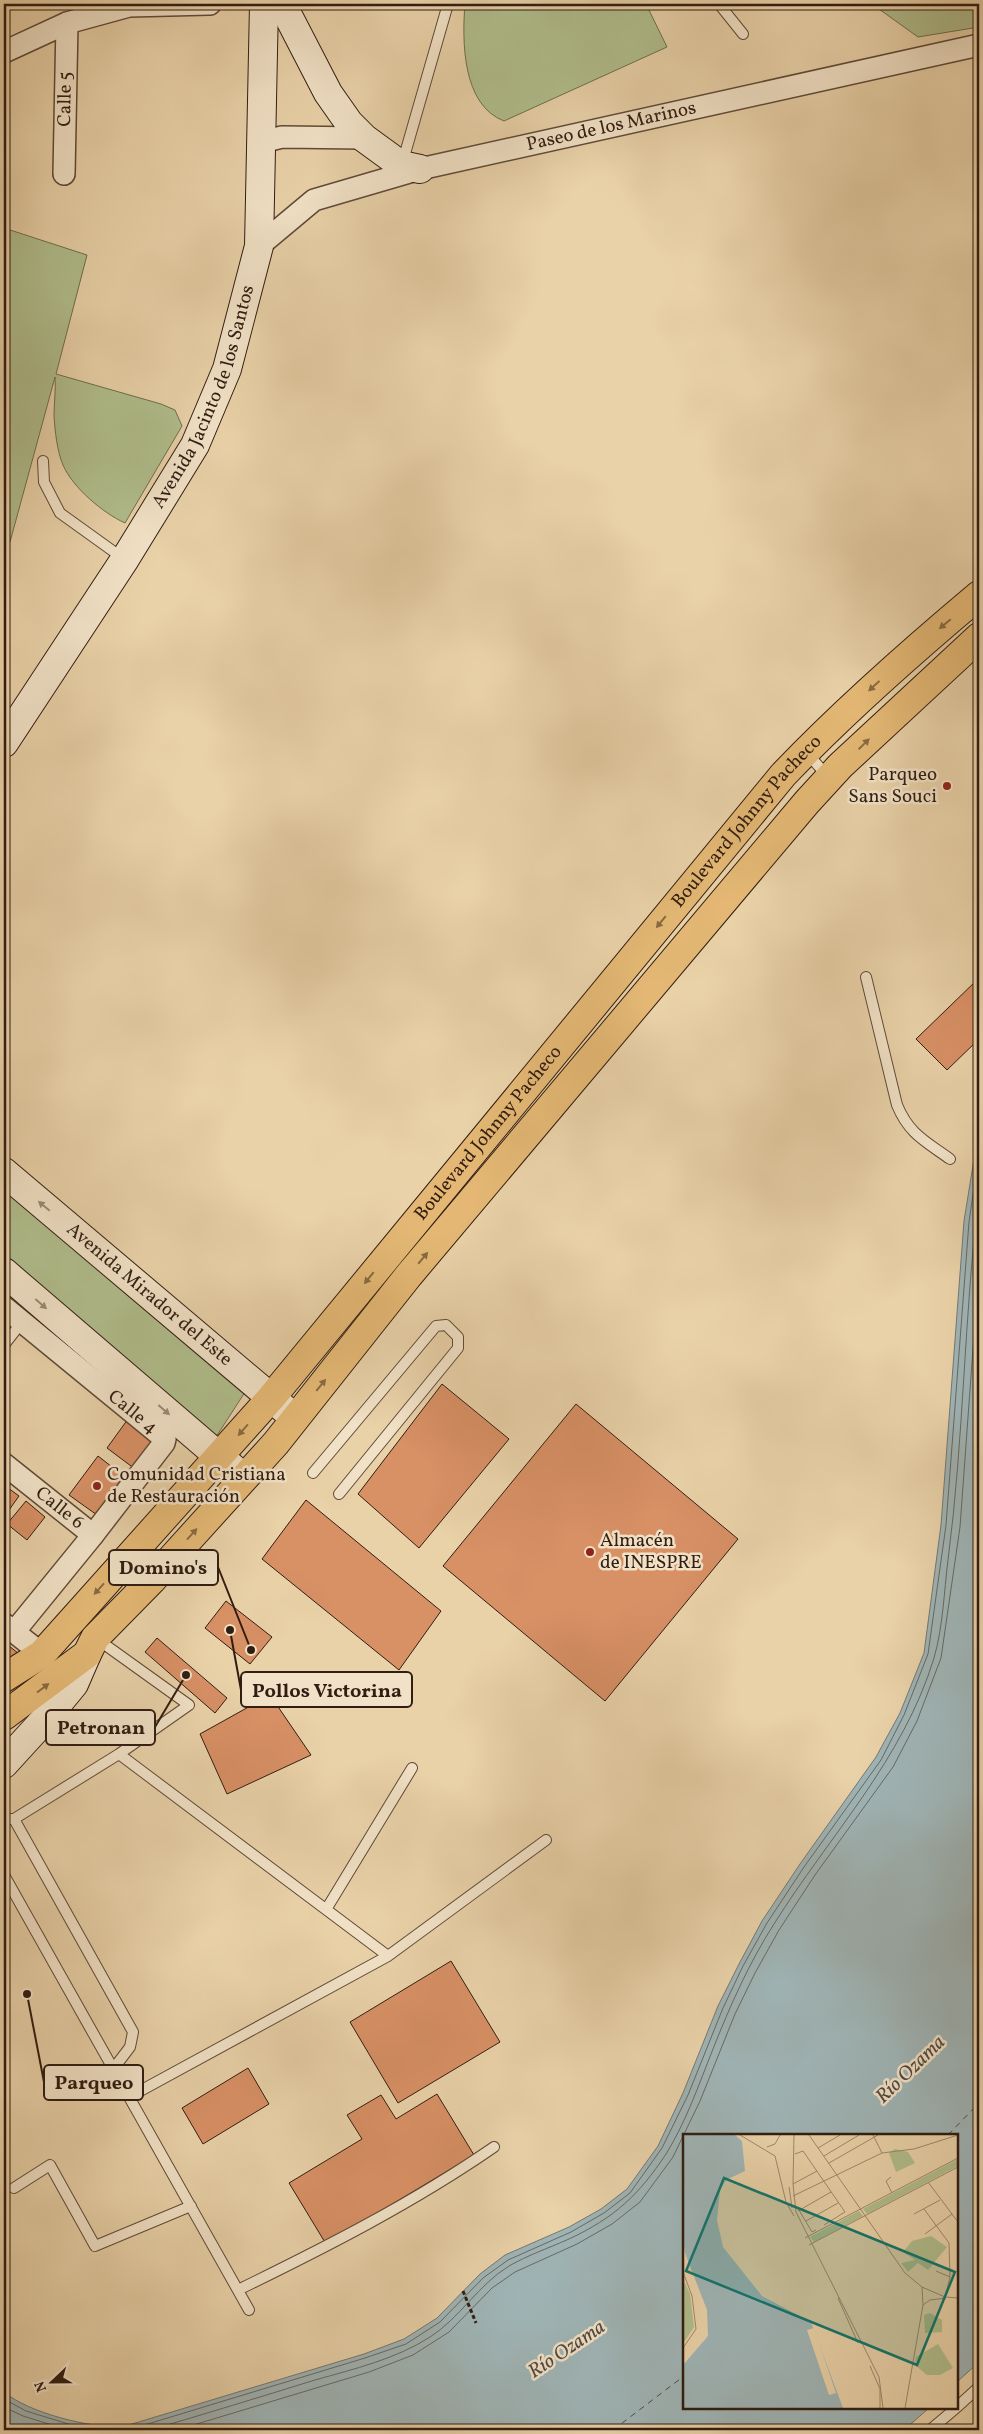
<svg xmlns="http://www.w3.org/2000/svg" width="983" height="2434" viewBox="0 0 983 2434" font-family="Vollkorn,serif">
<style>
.green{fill:#b0bd8c;stroke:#706d4f}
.water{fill:#9fb4b5;stroke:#737874}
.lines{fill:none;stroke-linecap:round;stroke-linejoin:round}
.shore{stroke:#686864;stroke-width:1}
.ferry{stroke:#524a43;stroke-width:1;stroke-dasharray:6 5;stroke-linecap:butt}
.building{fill:#d89065;stroke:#311d12}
.lane-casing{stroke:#5f4a38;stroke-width:12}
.street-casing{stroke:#5f4a38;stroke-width:24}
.secondary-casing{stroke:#311d12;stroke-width:30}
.primary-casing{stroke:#311d12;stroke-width:30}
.path{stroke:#311d12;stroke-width:3;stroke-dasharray:4 2.5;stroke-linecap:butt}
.lane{stroke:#f1e1c6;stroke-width:10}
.street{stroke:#f1e1c6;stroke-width:21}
.secondary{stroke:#f1e1c6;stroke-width:28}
.primary{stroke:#e4b874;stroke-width:28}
.oneway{fill:#8a6a43}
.oneway2{fill:#9b8975}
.poi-dot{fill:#8f2418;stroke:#f1e1c6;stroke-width:2}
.labels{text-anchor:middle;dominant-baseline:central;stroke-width:5;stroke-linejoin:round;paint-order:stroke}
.street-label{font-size:19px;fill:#311d12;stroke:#f1e1c6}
.poi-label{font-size:19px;fill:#311d12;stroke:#f1e1c6;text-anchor:start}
.water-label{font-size:20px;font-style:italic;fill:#524a43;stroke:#f1e1c6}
.inset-river{fill:none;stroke:#9fb4b5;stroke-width:2.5}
.inset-road{fill:none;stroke:#9f896c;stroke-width:1}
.view{fill:#0f766e;fill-opacity:0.15;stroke:#0f766e;stroke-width:2.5}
.inset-edge{fill:none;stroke:#311d12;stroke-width:2.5}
.leader{fill:none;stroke:#311d12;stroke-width:2}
.callout-dot{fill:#311d12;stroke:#f1e1c6;stroke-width:2}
.callout{fill:#f1e1c6;stroke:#311d12;stroke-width:2}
.callout-label{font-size:20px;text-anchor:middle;font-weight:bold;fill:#311d12}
</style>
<rect width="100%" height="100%" fill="#e9d1a8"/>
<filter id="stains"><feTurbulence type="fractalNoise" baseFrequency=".004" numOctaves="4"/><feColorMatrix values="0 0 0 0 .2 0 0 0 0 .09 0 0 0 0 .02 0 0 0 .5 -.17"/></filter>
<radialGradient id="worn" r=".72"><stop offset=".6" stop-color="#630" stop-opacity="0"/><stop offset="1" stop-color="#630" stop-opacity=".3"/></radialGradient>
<path class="green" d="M465 4H646L667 47 504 121C462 105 462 41 465 4Z
M872 4H979V27L918 37Z
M4 228 87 255 56 374 161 404 175 410 182 426 125 523C103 513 73 488 63 465 57 451 55 431 54 416 54 403 56 389 55 377L10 542 4 540Z
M4 1177 247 1389 216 1437 4 1257Z"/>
<path class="water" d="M979 1128V2362L957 2382V2135H684V2408H929L904 2430H4V2392C29 2413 90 2428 122 2427L364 2354 404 2339 437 2318 480 2274 505 2255 569 2227 601 2209 627 2189 658 2146 683 2093 718 2006 739 1964 762 1921 800 1864 876 1757 900 1713 924 1653 941 1525 964 1221Z"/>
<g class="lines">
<path class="shore" d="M4 2399 26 2411 88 2430
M4 2407 23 2416 68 2430
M128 2430 365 2358 406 2344 440 2322 483 2278 508 2260 571 2232 604 2213 630 2193 662 2148 688 2095 723 2008 743 1966 767 1923 804 1867 881 1760 904 1715 928 1654 946 1525 969 1222 979 1153
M150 2430C205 2414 260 2397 315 2380 354 2369 396 2359 430 2337 460 2318 478 2285 509 2266 528 2255 549 2248 569 2239 614 2218 639 2195 666 2154 686 2122 699 2084 713 2049 730 2006 749 1963 774 1924 829 1836 903 1760 934 1658 943 1627 944 1592 948 1560 964 1438 964 1315 979 1192
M177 2430 369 2372 413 2355 449 2332 492 2288 515 2272 577 2244 612 2224 640 2202 673 2157 700 2101 735 2014 755 1973 779 1930 815 1875 893 1767 917 1721 941 1658 960 1527 979 1266"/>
<path class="ferry" d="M948 2135 979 2103
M613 2430 684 2376"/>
</g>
<path class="building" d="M979 978V1039L947 1070 916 1039Z
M442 1384 509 1439 419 1548 358 1494Z
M576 1404 738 1539 605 1701 443 1566Z
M128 1419 156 1439 135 1469 107 1448Z
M98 1456 125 1477 97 1515 69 1495Z
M4 1485 19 1496 4 1517Z
M306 1500 441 1611 399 1670 262 1559Z
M26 1501 45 1517 27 1540 7 1524Z
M226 1601 272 1637 250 1664 205 1628Z
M157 1638 227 1698 215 1713 145 1652Z
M4 1642 23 1657 4 1669Z
M270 1695 311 1755 227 1794 200 1734Z
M451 1961 500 2042 398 2103 350 2022Z
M248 2068 269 2104 203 2144 182 2108Z
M437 2094 474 2155 326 2244 289 2183 362 2139 347 2115 381 2095 396 2119Z"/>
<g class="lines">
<defs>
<path id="lane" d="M719 4 743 34
M402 164 448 4
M43 461 44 482 60 513 124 559
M807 753 829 778
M866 977 897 1105C909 1134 925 1141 950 1159
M4 1345 22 1322
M313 1473 436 1326 446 1325 458 1337V1348L339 1494
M97 1639 189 1705 119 1754
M4 1819H14L119 1754 388 1956
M14 1819 133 2032 130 2047 114 2068
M4 1875 249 2310
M327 1908 412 1768
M129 2097 388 1956 546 1840
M14 2188 50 2165 95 2246 191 2206
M238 2290C326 2247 413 2203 494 2147
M957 2407 979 2387
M930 2430 956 2408"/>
<g id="street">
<path d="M4 52 67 23 129 6 210 4"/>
<path d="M262 142 282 137 364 138"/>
<path id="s1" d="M64 174 67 23"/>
<path id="s2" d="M259 246 314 200 420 169 979 45"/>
<path id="s3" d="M4 1307 165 1439 164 1443 93 1535 14 1632"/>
<path id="s4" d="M4 1464 93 1535"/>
<path d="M4 1624 42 1654"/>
</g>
<g id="secondary">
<path d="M282 4 328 93 349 123 364 138 401 165 420 169"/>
<path id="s5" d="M4 743 125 559 195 445 227 369 259 246 264 4"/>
<path id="s6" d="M4 1172 295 1418"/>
<path d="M4 1272 243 1477"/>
<path d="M4 1764 46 1718 74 1684 87 1654"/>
</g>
<g id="primary">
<path id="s7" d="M4 1678 42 1654 271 1398 783 775C844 711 911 652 979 595"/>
<path d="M4 1716 87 1654 95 1638 152 1580 276 1443 409 1275 807 802 840 766 979 637"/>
</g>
</defs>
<use href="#lane" class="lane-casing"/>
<use href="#street" class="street-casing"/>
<use href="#secondary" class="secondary-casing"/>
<use href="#primary" class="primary-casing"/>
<path class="path" d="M463 2291 476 2323"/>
<use href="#lane" class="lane"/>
<use href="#street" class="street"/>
<use href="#secondary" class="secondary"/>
<use href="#primary" class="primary"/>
</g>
<defs><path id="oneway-solid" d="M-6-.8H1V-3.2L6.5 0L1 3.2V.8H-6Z" transform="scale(1.25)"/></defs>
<g class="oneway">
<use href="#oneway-solid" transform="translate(945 624) rotate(140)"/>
<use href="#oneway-solid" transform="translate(874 686) rotate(137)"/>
<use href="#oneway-solid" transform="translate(864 744) rotate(-44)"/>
<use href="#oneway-solid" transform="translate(661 922) rotate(129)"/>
<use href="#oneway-solid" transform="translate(423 1258) rotate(-50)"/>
<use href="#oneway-solid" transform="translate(369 1278) rotate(129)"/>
<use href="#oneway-solid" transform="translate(321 1385) rotate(-51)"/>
<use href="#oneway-solid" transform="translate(243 1430) rotate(131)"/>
<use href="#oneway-solid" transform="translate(192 1534) rotate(-48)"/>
<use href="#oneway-solid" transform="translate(99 1589) rotate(132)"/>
<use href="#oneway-solid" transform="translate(43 1688) rotate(-37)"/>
</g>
<g class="oneway2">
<use href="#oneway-solid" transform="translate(44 1206) rotate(-140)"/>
<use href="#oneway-solid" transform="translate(41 1304) rotate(41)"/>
<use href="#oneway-solid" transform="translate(164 1410) rotate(41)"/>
</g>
<g class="poi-dot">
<circle cx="947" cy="786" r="5"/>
<circle cx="97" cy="1486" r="5"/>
<circle cx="590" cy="1552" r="5"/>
</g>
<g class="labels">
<g class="street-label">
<text stroke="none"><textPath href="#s1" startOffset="75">Calle 5</textPath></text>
<text stroke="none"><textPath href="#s2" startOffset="378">Paseo de los Marinos</textPath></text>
<text stroke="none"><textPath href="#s5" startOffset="402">Avenida Jacinto de los Santos</textPath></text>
<text stroke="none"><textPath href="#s7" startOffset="1136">Boulevard Johnny Pacheco</textPath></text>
<text stroke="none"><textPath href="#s7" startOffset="731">Boulevard Johnny Pacheco</textPath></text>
<text stroke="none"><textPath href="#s6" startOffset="190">Avenida Mirador del Este</textPath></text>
<text stroke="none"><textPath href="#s3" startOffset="166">Calle 4</textPath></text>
<text stroke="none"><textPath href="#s4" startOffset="71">Calle 6</textPath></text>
</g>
<g class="poi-label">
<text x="937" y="775" text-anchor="end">Parqueo<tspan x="937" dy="22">Sans Souci</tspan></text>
<text x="107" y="1475">Comunidad Cristiana<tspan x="107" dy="22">de Restauración</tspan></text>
<text x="600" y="1541">Almacén<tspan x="600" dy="22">de INESPRE</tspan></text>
</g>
<g class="water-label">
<text transform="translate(911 2070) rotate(-44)">Río Ozama</text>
<text transform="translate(567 2350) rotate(-34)">Río Ozama</text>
</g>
</g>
<g transform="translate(683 2134)">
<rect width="275" height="275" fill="#e9d1a8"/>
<path d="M212 15 225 18 232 29 213 38 206 19ZM275 25V32L184 80 180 75ZM176 77 180 82 131 108 127 103ZM248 102 264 113 245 136 235 129 225 138 218 129 232 126 220 118 229 107ZM0 145 7 160 11 193 0 210ZM247 179 259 186V198L242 199 241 181ZM255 210 270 234 257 241H244L232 231 233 223Z" fill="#b0bd8c"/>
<path d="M0 1H52L59 7 62 37 43 46 37 56 34 86 40 113 79 162 128 188 160 274H0V231L25 202 24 176 2 119 0 106Z" fill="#9fb4b5"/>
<path d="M131 194 153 259 146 261 124 196Z" fill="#e9d1a8"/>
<path class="inset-river" d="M0 62 10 64 25 127 61 212 59 228 52 245 25 274"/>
<path class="inset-road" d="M57 1 92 22 103 68 111 82M111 1 110 50 113 78 196 243 200 274M126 1 222 139 239 153 262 163 275 164M190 1 199 19M84 13 92 10 97 1M135 14 157 1M112 20 120 17 162 78 141 91M141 22 176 1M146 29 195 1M208 43 203 47 209 59M245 48 275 88M110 50 134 37M106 53 109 74M110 62 199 19 231 15 275 1M241 75 266 109 267 143 262 163M116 76 129 98 133 96M115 77 148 58M231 80 257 66M123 87 155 69M242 100 269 80M122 104 275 24M126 111 275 33M253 137 267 143M0 138 9 162 13 195 0 214M155 164 175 209M240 171 247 166 263 164M187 232 197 255V274M222 274 240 171 239 153"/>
<path class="view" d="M41 44 272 138 234 231 3 137Z"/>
<rect width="275" height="275" class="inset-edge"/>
</g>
<path class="leader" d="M251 1650L218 1567M230 1630L241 1690M186 1675L155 1727M27 1994L44 2082"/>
<g class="callout-dot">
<circle cx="251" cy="1650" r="5"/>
<circle cx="230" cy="1630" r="5"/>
<circle cx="186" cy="1675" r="5"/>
<circle cx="27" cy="1994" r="5"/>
</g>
<g class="callout">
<rect x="109" y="1550" width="109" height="35" rx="5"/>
<rect x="241" y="1672" width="171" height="35" rx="5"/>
<rect x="46" y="1710" width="109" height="35" rx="5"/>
<rect x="44" y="2065" width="99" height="35" rx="5"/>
</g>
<g class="callout-label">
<text x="163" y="1574">Domino's</text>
<text x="327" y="1697">Pollos Victorina</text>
<text x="101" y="1734">Petronan</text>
<text x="94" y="2089">Parqueo</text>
</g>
<rect width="983" height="2434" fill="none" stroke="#e9d1a8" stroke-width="20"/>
<rect x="5" y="5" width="973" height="2424" fill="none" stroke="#311d12" stroke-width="2.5"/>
<rect x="10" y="10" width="963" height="2414" fill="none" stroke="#311d12"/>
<g transform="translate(52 2382) rotate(248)" stroke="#f1e1c6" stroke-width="4" paint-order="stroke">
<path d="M0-4L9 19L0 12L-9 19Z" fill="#311d12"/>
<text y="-8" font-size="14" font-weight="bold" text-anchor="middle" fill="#311d12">N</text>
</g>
<rect width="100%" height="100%" filter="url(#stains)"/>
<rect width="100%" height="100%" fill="url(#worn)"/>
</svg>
